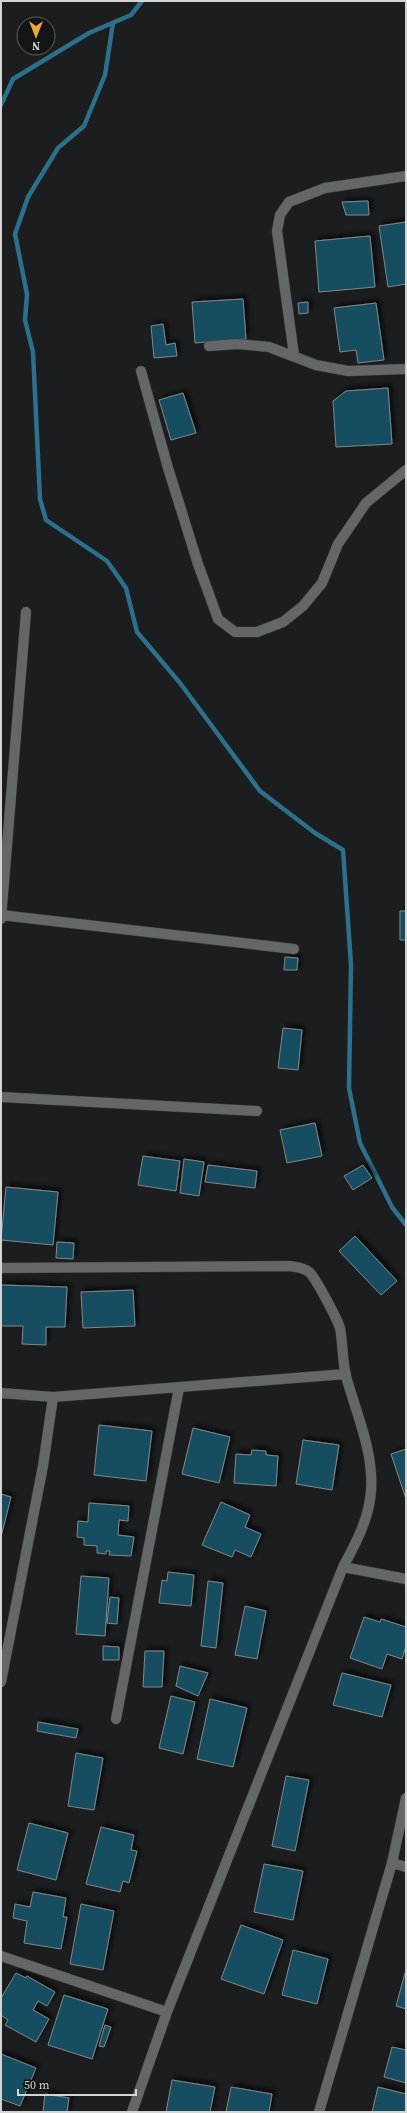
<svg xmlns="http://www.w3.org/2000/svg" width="407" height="2113" viewBox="0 0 407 2113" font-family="'Source Serif 4',serif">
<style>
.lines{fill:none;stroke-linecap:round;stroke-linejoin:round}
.stream{stroke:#2c708b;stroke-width:4.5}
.building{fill:#194d61;stroke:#838788;filter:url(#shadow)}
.minor-casing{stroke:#373839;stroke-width:11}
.minor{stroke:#646768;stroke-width:10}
</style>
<defs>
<filter id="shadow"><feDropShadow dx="3.5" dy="-3.5" stdDeviation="2" flood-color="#0009"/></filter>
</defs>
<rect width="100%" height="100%" fill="#1b1d1e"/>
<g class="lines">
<path class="stream" d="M113 23 105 75 84 126 58 148 28 197 15 234 27 294 25 320 33 352 40 499 46 520 107 561 126 588 137 632 180 683 260 791 315 833 343 850 351 965 349 1088 360 1143 392 1207 406 1225
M1 105 13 79 89 33 131 15 142 1"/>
</g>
<path class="building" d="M368 201 369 215H346L342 202Z
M406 222V284L388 287 379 226Z
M370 236 375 287 319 292 315 241Z
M243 299 246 339 195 343 192 302Z
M308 302V313L299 314 298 303Z
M376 303 384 360 358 363 356 350 340 352 334 308Z
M163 324 166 345 175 343 177 356 154 358 151 326Z
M388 388 392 444 336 447 333 401 346 391Z
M183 393 196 433 171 440 159 400Z
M400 911H406V940H400Z
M285 957 298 958 297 970H284Z
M283 1028 302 1030 298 1070 278 1068Z
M315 1123 322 1156 287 1163 280 1130Z
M143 1156 180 1161 176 1191 138 1185Z
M184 1159 204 1162 199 1196 180 1193Z
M208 1165 257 1171 255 1188 205 1182Z
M363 1165 372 1178 353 1190 344 1176Z
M6 1187 58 1192 53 1245 1 1240Z
M355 1236 397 1281 381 1295 339 1251Z
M57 1242 74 1243 73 1259 56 1258Z
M1 1285 67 1287 65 1327H46V1345L22 1344 23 1326H1Z
M133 1290 135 1326 83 1328 81 1292Z
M99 1425 152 1431 146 1481 94 1475Z
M193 1428 230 1437 219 1483 182 1474Z
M303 1440 339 1445 332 1490 296 1484Z
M406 1449V1499L391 1454Z
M252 1450 266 1451V1455L278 1456 276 1486 234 1483 236 1454 251 1455Z
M1 1494 11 1497 1 1537Z
M221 1502 250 1515 245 1527 261 1534 251 1557 235 1550 232 1557 202 1545Z
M89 1503 129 1506 128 1521 119 1520 118 1535 134 1537 131 1556 109 1555 110 1551H106V1554L97 1553V1546L84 1545V1538L77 1537 78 1521 88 1522Z
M168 1572 194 1575 191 1606 159 1603 162 1580 167 1581Z
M81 1576 109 1578 105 1636 76 1634Z
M208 1581 223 1583 216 1648 201 1646Z
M110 1597 119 1598 117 1624 107 1623Z
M245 1606 266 1611 257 1659 235 1655Z
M364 1617 380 1622 381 1619 406 1627V1646L402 1659 387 1654 382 1669 350 1658Z
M103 1646 119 1647V1660H103Z
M145 1651H164L162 1687H143Z
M180 1666 208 1673 198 1696 176 1686Z
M342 1673 391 1685 382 1717 333 1705Z
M171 1696 195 1702 183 1754 159 1748Z
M210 1699 247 1708 233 1767 197 1759Z
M38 1722 78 1729 76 1738 37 1731Z
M76 1753 103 1758 94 1810 68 1806Z
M286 1776 309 1780 295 1851 272 1846Z
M29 1823 68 1833 56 1880 17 1870Z
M101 1827 134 1835 131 1850 137 1851 129 1883 123 1881 120 1892 86 1884Z
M264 1864 303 1871 293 1920 254 1912Z
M33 1892 66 1898 63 1917H67L61 1949 24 1943 27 1921 13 1918 15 1904 30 1907Z
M81 1904 114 1911 103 1970 70 1964Z
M241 1925 283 1940 264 1994 221 1979Z
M293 1950 328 1959 317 2004 282 1995Z
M16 1973 26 1978 27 1976 55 1992 47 2006 38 2001 33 2010 49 2019 36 2042 5 2025 8 2020 1 2015V1998Z
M405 1973H406V2009L396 2006Z
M64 1995 108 2009 92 2059 48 2045Z
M105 2025 111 2027 104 2047 99 2046Z
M392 2047 406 2050V2083L384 2077Z
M1 2054 36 2068 20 2106 1 2099Z
M172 2080 215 2087 210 2112H166Z
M231 2087 272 2094 269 2112H226Z
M378 2087 406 2094V2112H372Z
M45 2094 69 2098 67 2112H43Z"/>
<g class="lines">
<defs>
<path id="minor" d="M209 346 238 344 269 347 316 365 348 371 406 369
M294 355 277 231 280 215 289 202 325 188 406 176
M141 371 168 468 198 564 218 619 235 632H257L283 622 303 606 322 583 338 544 366 503 406 470
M1 915 294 949
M1 919 26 612
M1 1097 257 1111
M1 1268 289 1266C296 1267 303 1267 309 1272 316 1278 337 1319 340 1328 343 1343 342 1360 346 1376 356 1413 374 1452 371 1491 369 1519 356 1543 343 1567L167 2012 132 2112
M1 1393 53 1397 346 1374
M343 1567 406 1579
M1 1682 43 1466 53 1397
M116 1719 179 1388
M392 1863 406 1867
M1 1956 167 2012
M319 2112 392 1863 406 1798"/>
</defs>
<use href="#minor" class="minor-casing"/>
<use href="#minor" class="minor"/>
</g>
<rect width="407" height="2113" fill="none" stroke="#d3d5d5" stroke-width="4"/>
<g transform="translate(36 36) rotate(180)"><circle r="19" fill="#121415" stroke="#5f6162"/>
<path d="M0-3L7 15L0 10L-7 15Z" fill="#eda83c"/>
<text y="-6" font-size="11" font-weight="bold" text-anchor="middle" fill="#d3d5d5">N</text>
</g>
<path d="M18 2089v6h118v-6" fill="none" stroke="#d3d5d5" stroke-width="2"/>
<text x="24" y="2089" font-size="12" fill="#d3d5d5" stroke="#121415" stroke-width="3" paint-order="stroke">50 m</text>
</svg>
